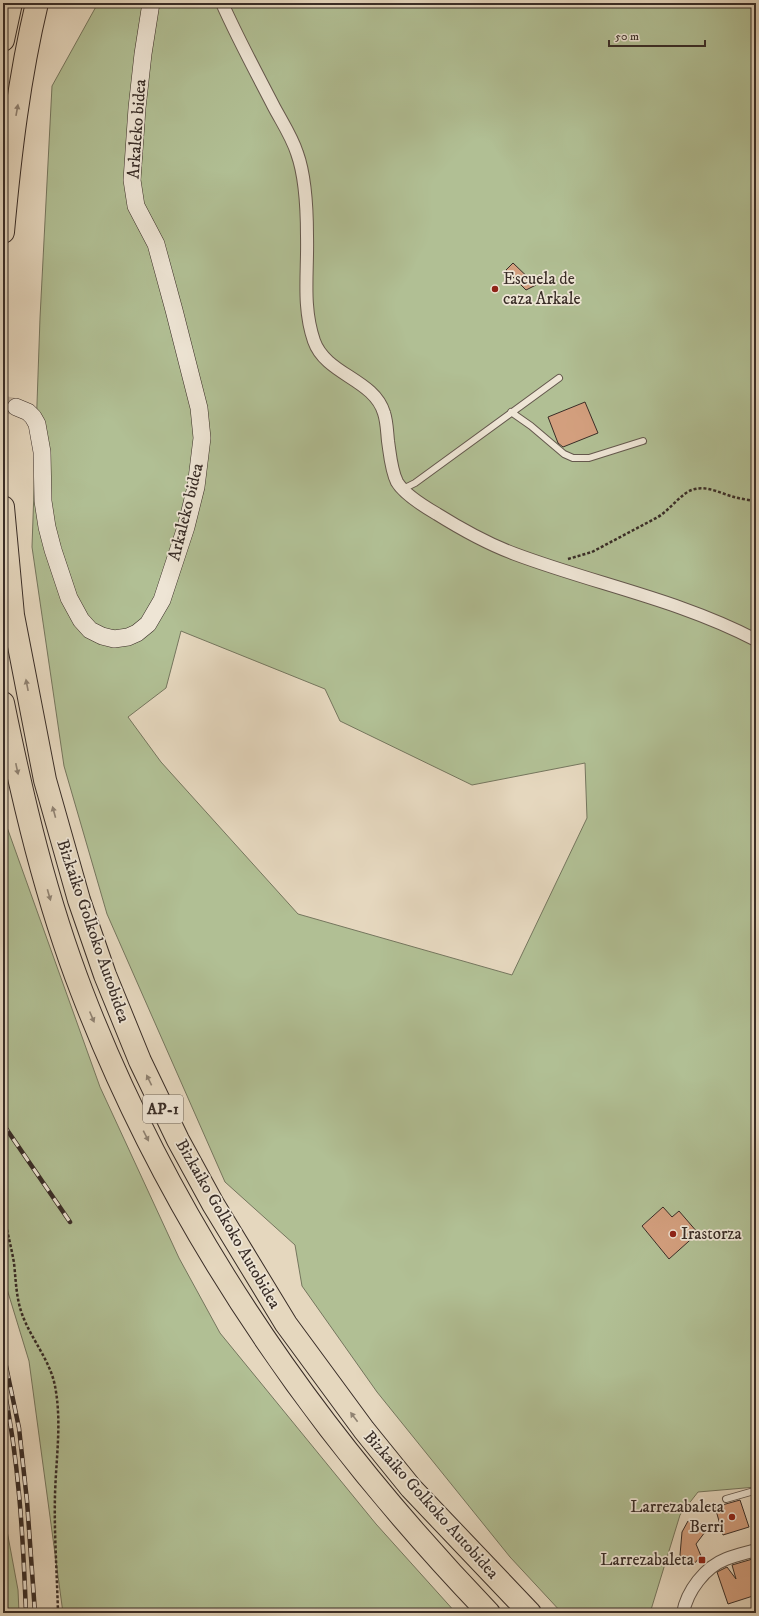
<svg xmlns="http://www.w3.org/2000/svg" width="759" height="1616" viewBox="0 0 759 1616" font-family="'IM FELL DW Pica',serif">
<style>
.green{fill:#b1bf94;stroke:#75765e;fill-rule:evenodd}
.building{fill:#d39f7e;stroke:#392d27}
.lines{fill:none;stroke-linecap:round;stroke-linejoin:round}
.secondary-tunnel{stroke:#c3b5a0;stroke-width:17;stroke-dasharray:17 8;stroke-linecap:butt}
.lane-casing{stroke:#64584d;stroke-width:8}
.street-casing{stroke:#64584d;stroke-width:14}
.secondary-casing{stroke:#392d27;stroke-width:18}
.highway-casing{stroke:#392d27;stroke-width:24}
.path{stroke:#392d27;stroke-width:2.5;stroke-dasharray:3 2;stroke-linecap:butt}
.lane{stroke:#eee5d5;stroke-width:6}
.street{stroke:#eee5d5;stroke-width:12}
.secondary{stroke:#eee5d5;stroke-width:17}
.highway{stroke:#e5d7be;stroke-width:22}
.rail-casing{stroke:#392d27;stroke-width:4.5}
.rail{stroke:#eee5d5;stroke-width:3;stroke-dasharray:9;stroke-linecap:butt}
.oneway{fill:#8f8272}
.poi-dot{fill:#8f2418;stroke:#eee5d5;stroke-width:1.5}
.labels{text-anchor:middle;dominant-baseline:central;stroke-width:3.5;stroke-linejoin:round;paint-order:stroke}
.shield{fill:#eee5d5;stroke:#6f645b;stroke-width:1}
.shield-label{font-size:16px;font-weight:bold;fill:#392d27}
.street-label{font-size:17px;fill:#392d27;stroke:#eee5d5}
.poi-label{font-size:17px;fill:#392d27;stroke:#eee5d5;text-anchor:start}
</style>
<rect width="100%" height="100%" fill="#e5d7be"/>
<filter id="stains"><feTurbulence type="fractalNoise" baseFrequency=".005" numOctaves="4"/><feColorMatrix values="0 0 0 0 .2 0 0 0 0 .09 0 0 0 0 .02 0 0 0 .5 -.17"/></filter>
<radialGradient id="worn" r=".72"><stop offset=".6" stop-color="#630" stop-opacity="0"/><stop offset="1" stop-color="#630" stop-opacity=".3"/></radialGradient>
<path class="green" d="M98 3H756V1487L698 1492 680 1515 650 1613H562L510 1557 377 1392 302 1286 295 1245 225 1182 107 914 64 766 32 547 40 318 52 86ZM181 631 325 689 340 721 472 785 585 763 587 818 512 975 298 914 161 762 128 717 166 688Z
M3 816 100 1087 179 1258 220 1333 376 1524 456 1613H63L29 1361 3 1276Z
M3 1509 18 1590 19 1613H3Z"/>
<path class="building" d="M513 263 536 285 526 290 506 270Z
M585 402 598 433 563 447 558 443 548 417Z
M663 1207 672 1217 679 1211 698 1233 669 1259 642 1226Z
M740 1500 749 1527 723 1535 715 1507Z
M688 1521 699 1522 705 1532 696 1544 701 1556 693 1565 683 1563 680 1555 682 1532Z
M756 1558V1595L728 1604 717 1572 727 1567 736 1579 732 1565Z"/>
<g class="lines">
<path class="secondary-tunnel" d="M3 404 16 407"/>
<defs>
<path id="lane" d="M511 412 531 426 564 454 573 458H589L643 441
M403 489 415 483 559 378
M726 1499 754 1491 756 1497"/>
<path id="street" d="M222 3C238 39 256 72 274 107 282 122 292 137 297 153 305 175 307 211 307 236 308 272 302 306 314 341 326 375 374 379 384 413 387 422 387 432 388 441 390 454 391 470 397 482 404 494 425 507 437 514 461 529 488 544 515 554 595 584 680 600 756 640
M683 1613C687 1591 705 1567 726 1559 736 1555 746 1553 756 1550"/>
<path id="secondary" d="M16 407 28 412 33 417 37 424 42 452 43 501 47 527 53 550 69 598 81 620 90 630 102 636 114 639 128 637 137 633 148 624 162 600 186 527 196 487 202 438 199 408 174 310 156 244 136 206 132 180 137 108 143 54 151 3"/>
<path id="highway" d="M3 40 11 3
M3 232C10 155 19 78 37 3
M3 507 13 615 45 780 79 900 105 975 140 1061 178 1140 213 1204 286 1324 364 1430 411 1488 530 1613
M3 703C23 801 46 899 82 992 172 1226 316 1433 489 1613"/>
</defs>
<use href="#lane" class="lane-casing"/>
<use href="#street" class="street-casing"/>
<use href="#secondary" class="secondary-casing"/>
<use href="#highway" class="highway-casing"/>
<path class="path" d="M568 559 592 552 658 517C669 510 676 500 686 493 702 482 719 493 734 497 741 499 749 500 756 501
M3 1210C6 1228 11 1245 14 1263 16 1281 16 1297 22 1314 31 1339 50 1360 55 1386 62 1422 56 1458 55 1495 54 1534 57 1573 58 1613
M696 1611 756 1609"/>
<use href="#lane" class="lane"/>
<use href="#street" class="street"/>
<use href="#secondary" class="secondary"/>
<use href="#highway" class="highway"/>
<defs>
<path id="rail" d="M3 1124 70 1222
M3 1352 19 1428 27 1501 35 1613
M3 1384C19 1460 23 1536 26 1613"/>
</defs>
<use href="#rail" class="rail-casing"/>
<use href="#rail" class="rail"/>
</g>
<defs><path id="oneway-solid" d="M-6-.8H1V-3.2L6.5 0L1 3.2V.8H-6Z"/></defs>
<g class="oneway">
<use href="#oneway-solid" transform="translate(17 110) rotate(-80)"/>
<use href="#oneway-solid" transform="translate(27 685) rotate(-101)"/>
<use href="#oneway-solid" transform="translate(17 769) rotate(78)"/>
<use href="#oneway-solid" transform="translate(54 812) rotate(-105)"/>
<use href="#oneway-solid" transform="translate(49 895) rotate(74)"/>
<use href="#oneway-solid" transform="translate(92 1017) rotate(67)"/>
<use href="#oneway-solid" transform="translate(149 1080) rotate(-116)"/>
<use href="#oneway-solid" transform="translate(146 1136) rotate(63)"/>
<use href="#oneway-solid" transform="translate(354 1417) rotate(-127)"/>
</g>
<g class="poi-dot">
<circle cx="495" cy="289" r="4"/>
<circle cx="673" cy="1234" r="4"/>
<circle cx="732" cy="1517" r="4"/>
<rect x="698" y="1556" width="8" height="8" rx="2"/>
</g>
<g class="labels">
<rect class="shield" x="143" y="1095" width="40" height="28" rx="3"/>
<g class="shield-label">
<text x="163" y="1109">AP-1</text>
</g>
<g class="street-label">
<text transform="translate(137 129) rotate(-86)">Arkaleko bidea</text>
<text transform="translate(186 512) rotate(-76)">Arkaleko bidea</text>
<text transform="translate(93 931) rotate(71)">Bizkaiko Golkoko Autobidea</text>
<text transform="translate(228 1224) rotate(60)">Bizkaiko Golkoko Autobidea</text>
<text transform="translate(431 1505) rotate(48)">Bizkaiko Golkoko Autobidea</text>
</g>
<g class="poi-label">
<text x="503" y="279">Escuela de<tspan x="503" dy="20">caza Arkale</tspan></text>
<text x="681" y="1234">Irastorza</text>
<text x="724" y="1507" text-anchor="end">Larrezabaleta<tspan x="724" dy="20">Berri</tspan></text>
<text x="694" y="1560" text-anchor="end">Larrezabaleta</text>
</g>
</g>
<rect width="759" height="1616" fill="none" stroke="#e5d7be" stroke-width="16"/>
<rect x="4" y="4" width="751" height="1608" fill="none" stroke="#392d27" stroke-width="2"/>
<rect x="8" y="8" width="743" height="1600" fill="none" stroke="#392d27"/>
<path d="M609 40v6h96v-6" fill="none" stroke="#392d27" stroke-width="2"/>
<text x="615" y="40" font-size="12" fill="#392d27" stroke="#eee5d5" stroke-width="3" paint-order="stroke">50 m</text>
<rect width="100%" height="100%" filter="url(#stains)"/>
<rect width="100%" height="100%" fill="url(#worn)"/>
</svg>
